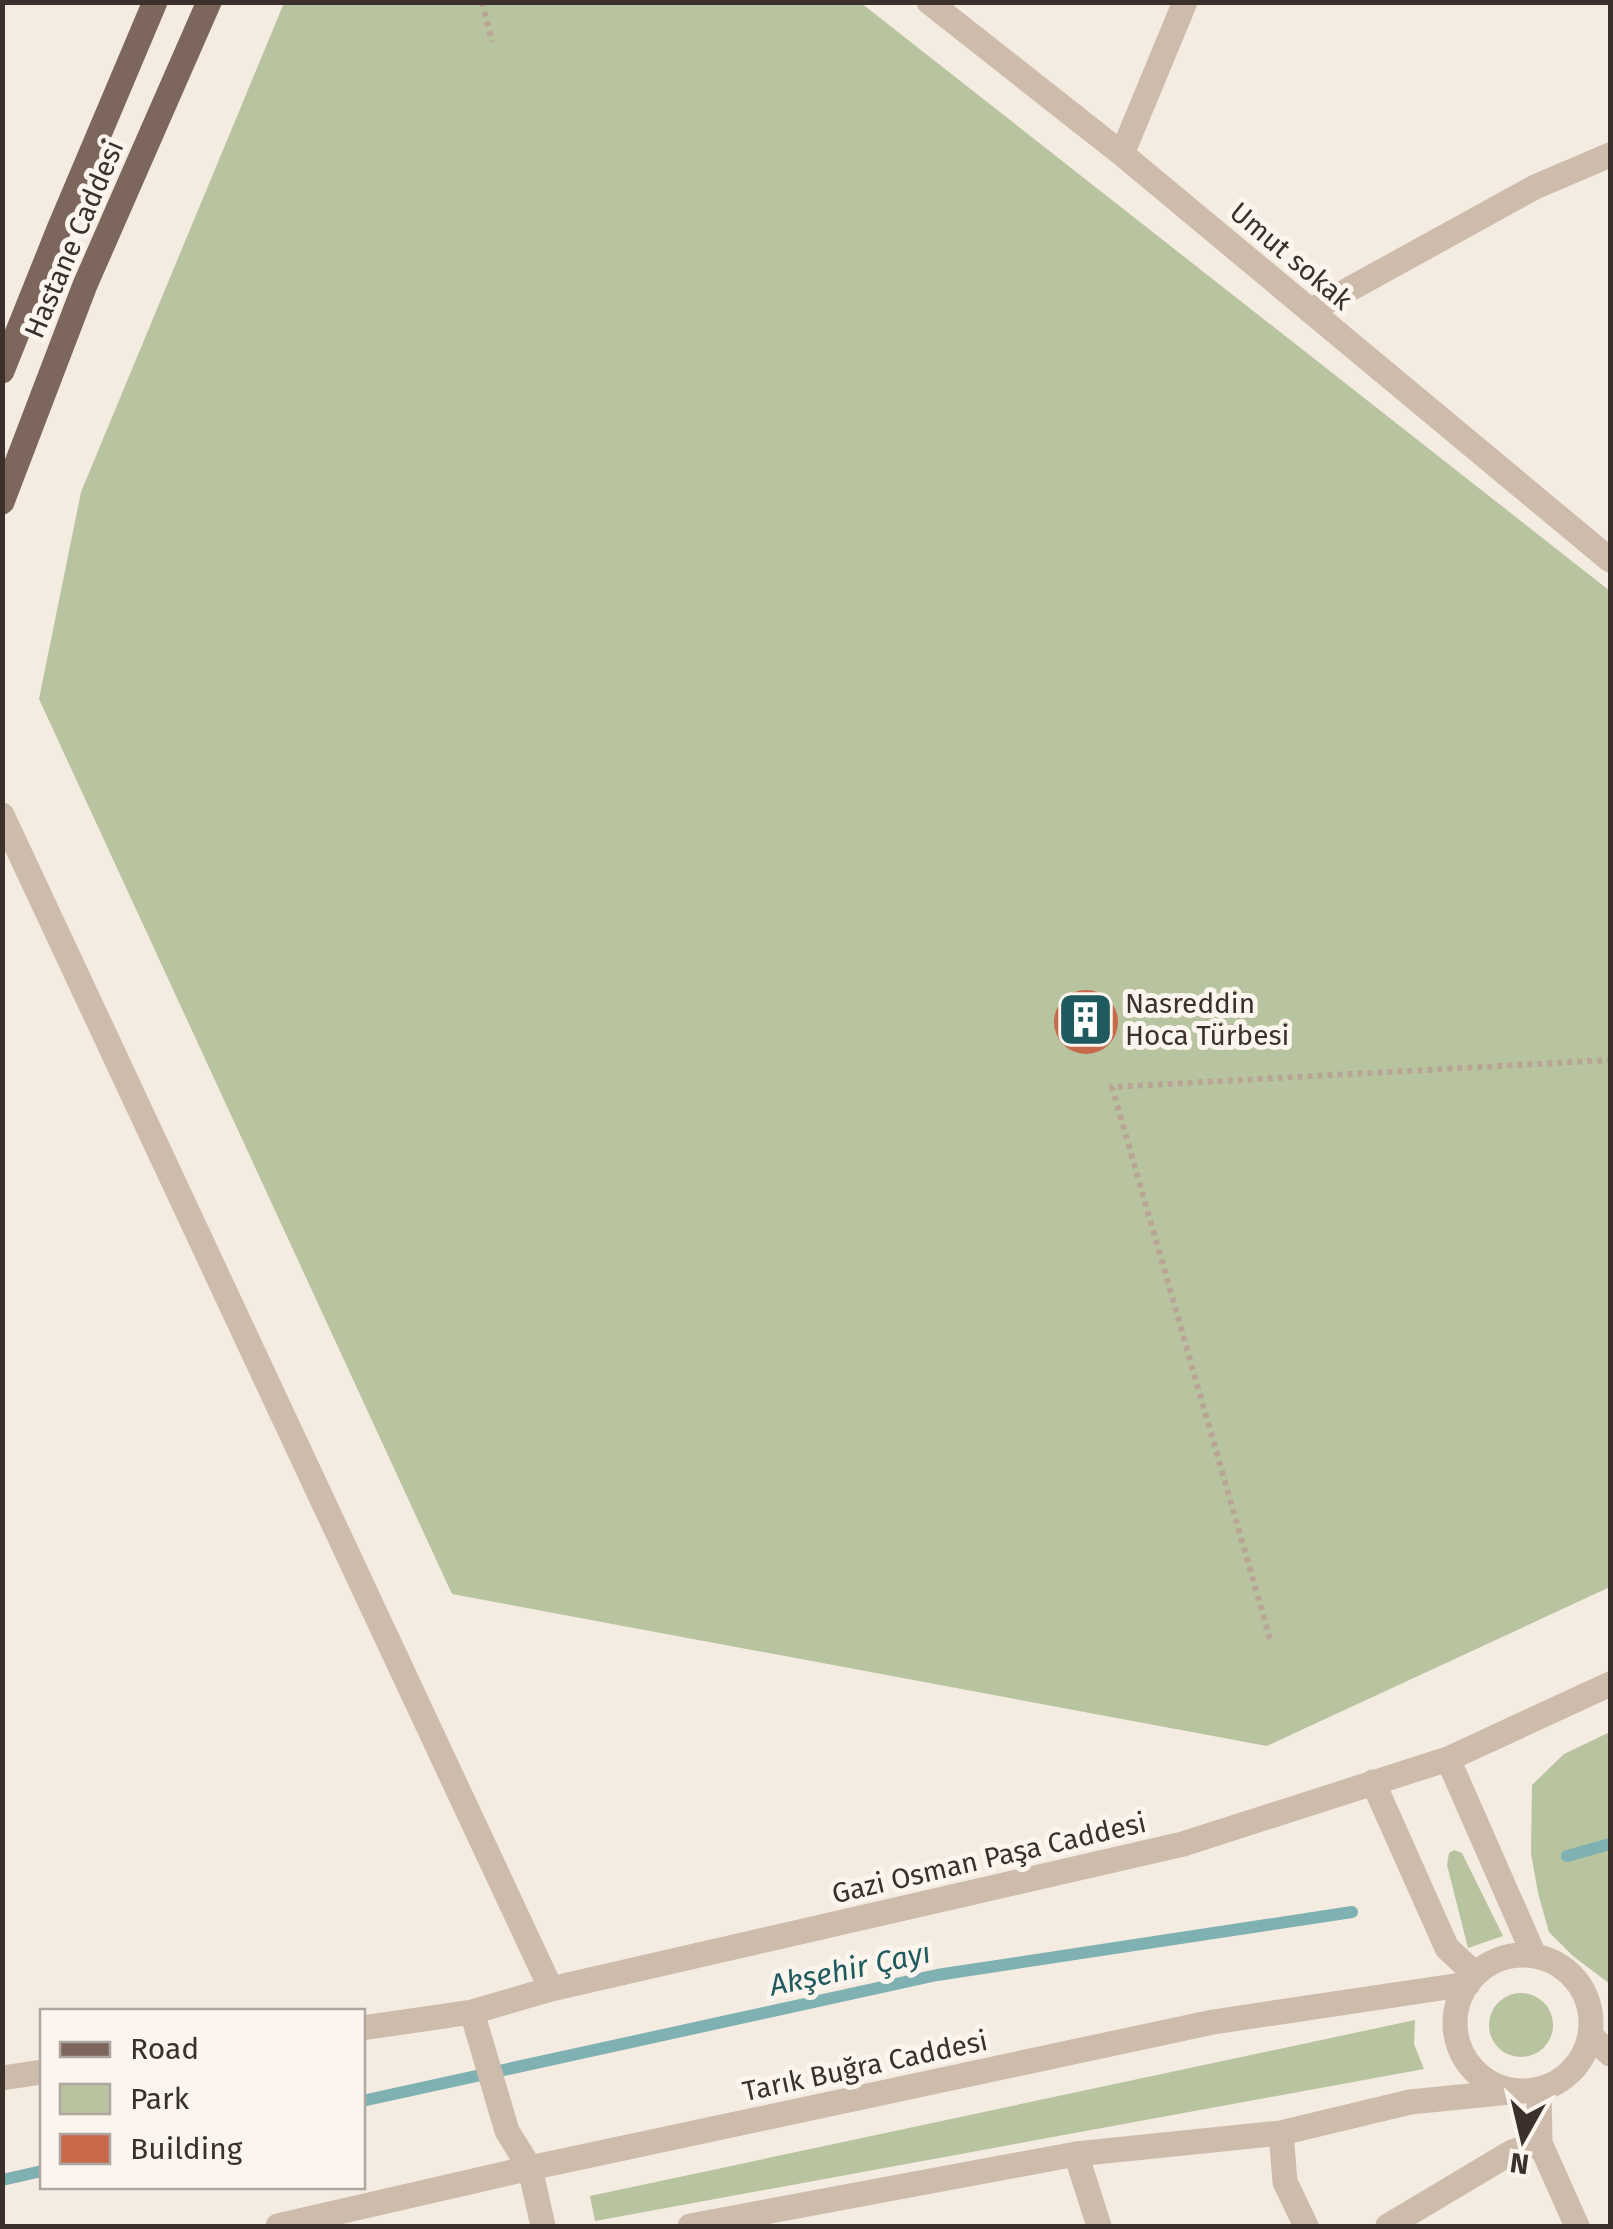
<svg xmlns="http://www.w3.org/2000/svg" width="1613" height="2229" viewBox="0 0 1613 2229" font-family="'Fira Sans',sans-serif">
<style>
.green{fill:#b8c4a0}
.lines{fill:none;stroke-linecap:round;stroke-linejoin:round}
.stream{stroke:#7fb0b2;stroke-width:12}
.building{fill:#c8694b}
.path{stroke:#b9a596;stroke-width:6;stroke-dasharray:5 5;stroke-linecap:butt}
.minor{stroke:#cdbbac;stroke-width:25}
.major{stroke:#7d675c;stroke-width:25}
.labels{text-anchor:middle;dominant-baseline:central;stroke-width:10;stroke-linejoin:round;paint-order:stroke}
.street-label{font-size:28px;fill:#3b302b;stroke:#fbf5ee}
.poi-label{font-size:28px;fill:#3b302b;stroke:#fbf5ee;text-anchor:start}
.water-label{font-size:30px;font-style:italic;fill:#1f5a5e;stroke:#fbf5ee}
</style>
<rect width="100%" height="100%" fill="#f4ebe1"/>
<path class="green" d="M284 3H861L1610 591V1587L1267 1746 452 1594 39 699 81 492Z
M1610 1732V1984L1573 1956 1549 1932 1538 1893 1531 1853 1532 1785 1564 1754Z
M1454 1850 1462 1853 1503 1936 1468 1948 1447 1865 1449 1853Z
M1489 2025a32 32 0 1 1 64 0a32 32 0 1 1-64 0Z
M1415 2020 1414 2044 1424 2069 595 2221 590 2196Z"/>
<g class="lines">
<path class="stream" d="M1567 1856 1610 1844
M362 2101 937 1975 1352 1912
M2 2180 42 2171"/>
</g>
<path class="building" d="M1054 1022a32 32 0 1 1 64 0a32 32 0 1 1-64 0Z"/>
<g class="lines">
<path class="path" d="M482 2 492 42
M1270 1639 1112 1087 1610 1060"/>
<path class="minor" d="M929 2 1122 154 1610 560
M1122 154 1185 2
M1310 311 1535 187 1610 155
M2 815 551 1989
M1448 1759 1534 1955
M1373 1782 1447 1948 1475 1974
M1455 2023a68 68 0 1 1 136 0a68 68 0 1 1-136 0Z
M472 2012 507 2131 530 2168 543 2226
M362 2028 472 2012 551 1989 1183 1844 1448 1759 1610 1684
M1591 2036 1610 2054
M2 2078 42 2072
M1539 2089 1540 2143 1577 2226
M1281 2133 1285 2182 1306 2226
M1076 2154 1099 2226
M278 2226 530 2168 1213 2022 1468 1984
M690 2226 1076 2154 1281 2133 1410 2102 1520 2091
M1388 2226 1512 2152 1540 2143"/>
<path class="major" d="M2 371 59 229 155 2
M2 502 85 285 209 2"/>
</g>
<defs>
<symbol id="building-square" viewBox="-11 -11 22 22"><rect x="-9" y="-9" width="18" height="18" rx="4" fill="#1f5a5e" stroke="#fbf5ee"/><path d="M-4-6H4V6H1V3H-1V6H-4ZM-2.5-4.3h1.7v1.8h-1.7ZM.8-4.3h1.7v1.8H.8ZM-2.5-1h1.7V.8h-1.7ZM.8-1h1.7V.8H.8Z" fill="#fff"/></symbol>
</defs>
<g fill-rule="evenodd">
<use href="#building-square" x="1054" y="988" width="63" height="63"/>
</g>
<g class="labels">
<g class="street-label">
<text transform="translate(74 239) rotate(-67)">Hastane Caddesi</text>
<text transform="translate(1291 256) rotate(40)">Umut sokak</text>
<text transform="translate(989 1858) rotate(-13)">Gazi Osman Paşa Caddesi</text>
<text transform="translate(865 2066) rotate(-12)">Tarık Buğra Caddesi</text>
</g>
<g class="poi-label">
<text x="1125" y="1003">Nasreddin<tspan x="1125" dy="32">Hoca Türbesi</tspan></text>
</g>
<g class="water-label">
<text transform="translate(850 1969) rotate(-12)">Akşehir Çayı</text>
</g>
</g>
<rect width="1613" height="2229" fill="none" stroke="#3b302b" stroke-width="10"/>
<rect x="40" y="2009" width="325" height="180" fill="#fbf5ee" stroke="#aea6a0" stroke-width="2.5"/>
<rect x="60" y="2042" width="50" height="15" fill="#7d675c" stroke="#aea6a0" stroke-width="2.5"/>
<text x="130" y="2059" font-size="30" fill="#3b302b">Road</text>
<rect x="60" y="2084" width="50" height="30" fill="#b8c4a0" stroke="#aea6a0" stroke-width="2.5"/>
<text x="130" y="2109" font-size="30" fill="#3b302b">Park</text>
<rect x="60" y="2134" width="50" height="30" fill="#c8694b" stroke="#aea6a0" stroke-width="2.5"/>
<text x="130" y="2159" font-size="30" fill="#3b302b">Building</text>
<g transform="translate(1523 2139) rotate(188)" stroke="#fbf5ee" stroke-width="8" paint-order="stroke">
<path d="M0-8L18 38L0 25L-18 38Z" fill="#3b302b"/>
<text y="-15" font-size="28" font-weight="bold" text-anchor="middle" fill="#3b302b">N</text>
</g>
</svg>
